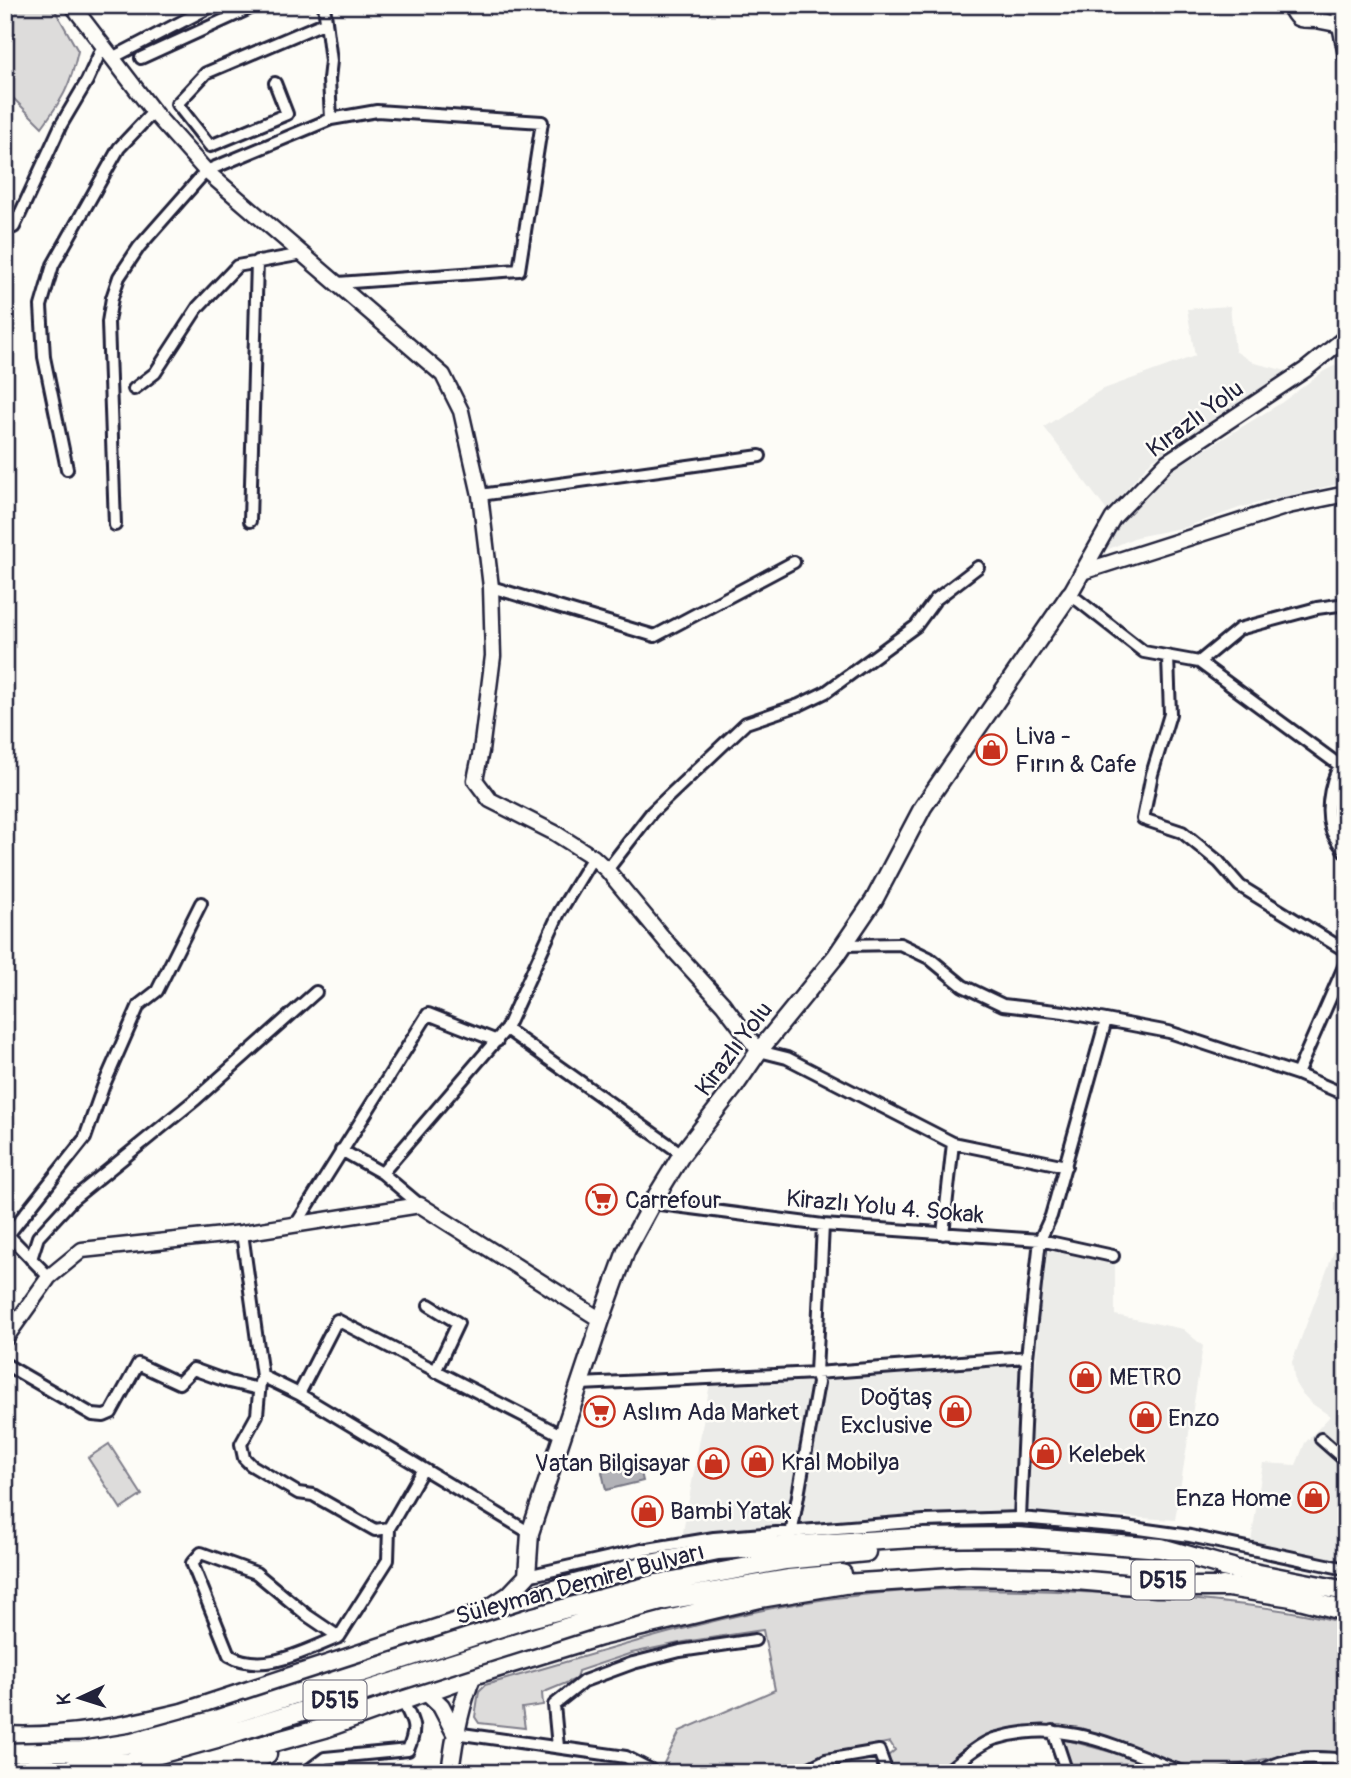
<svg xmlns="http://www.w3.org/2000/svg" width="1351" height="1778" viewBox="0 0 1351 1778" font-family="Pangolin,sans-serif">
<style>
.built{fill:#ecece9}
.green{fill:#dddcdb;stroke:#807f8b;stroke-width:2}
.water{fill:#b2b2b7;stroke:#787885;stroke-width:2}
.lines{fill:none;stroke-linecap:round;stroke-linejoin:round}
.minor-casing{stroke:#22223b;stroke-width:16}
.tertiary-casing{stroke:#22223b;stroke-width:19}
.secondary-casing{stroke:#22223b;stroke-width:21}
.trunk-casing{stroke:#22223b;stroke-width:23}
.minor{stroke:#fdfcf7;stroke-width:10}
.tertiary{stroke:#fdfcf7;stroke-width:14}
.secondary{stroke:#fdfcf7;stroke-width:16}
.trunk{stroke:#fdfcf7;stroke-width:18}
.trunk-bridge-casing{stroke:#22223b;stroke-width:23;stroke-linecap:butt}
.trunk-bridge{stroke:#fdfcf7;stroke-width:18}
.labels{text-anchor:middle;dominant-baseline:central;stroke-width:5;stroke-linejoin:round;paint-order:stroke}
.shield{fill:#fdfcf7;stroke:#646373;stroke-width:2}
.shield-label{font-size:23px;font-weight:bold;fill:#22223b}
.street-label{font-size:24px;fill:#22223b;stroke:#fdfcf7}
.poi-label{font-size:24px;fill:#22223b;stroke:#fdfcf7;text-anchor:start}
</style>
<rect width="100%" height="100%" fill="#fdfcf7"/>
<filter id="ink" filterUnits="userSpaceOnUse"><feTurbulence type="fractalNoise" baseFrequency=".0143" numOctaves="2"/><feDisplacementMap in="SourceGraphic" scale="14" xChannelSelector="R" yChannelSelector="G"/><feConvolveMatrix kernelMatrix="1 2 1 2 8 2 1 2 1" color-interpolation-filters="sRGB"/></filter>
<g filter="url(#ink)">
<path class="built" d="M1230 306 1235 351 1254 363 1291 372 1152 460 1107 511 1044 427 1101 390 1195 356 1187 309Z
M1346 360V482L1242 507 1186 527 1136 537 1102 552 1140 496 1162 476 1281 403 1324 371Z
M1346 1220V1569L1250 1549 1263 1463 1296 1465 1305 1443 1330 1416 1311 1403 1300 1391 1295 1383 1292 1362Z
M1045 1250 1115 1264V1315L1183 1329 1203 1346 1175 1520 1024 1511Z
M1027 1357 1020 1518 681 1543 711 1378Z"/>
<path class="green" d="M5 5H52L78 51C70 87 63 98 42 127L5 90Z
M109 1444 142 1495 121 1509 88 1458Z
M952 1589C1027 1589 1102 1592 1177 1598 1234 1603 1289 1609 1346 1623L1344 1733 1346 1735V1754L1319 1751 1285 1755 1207 1771 1157 1757 1081 1728 1046 1725 993 1734 967 1748 937 1773H893L888 1756 895 1750 890 1742 829 1755 787 1773H668L664 1763 680 1731 775 1690 763 1630 684 1642 632 1653 578 1671 576 1679 542 1693 543 1705 522 1708 525 1728 479 1723 475 1717 479 1691 485 1685C582 1658 679 1626 778 1607 835 1596 893 1591 952 1589Z
M1061 1740H1067L1129 1757 1171 1773H1072Z
M1324 1763 1346 1766V1773H1275L1298 1765Z"/>
<path class="water" d="M639 1464 643 1481 606 1490 602 1472Z"/>
<g class="lines">
<defs>
<path id="minor" d="M324 5 331 61 329 79 331 119
M112 58 214 5
M141 58 257 5
M275 83 287 114 210 146 177 104 206 73 326 22
M14 227 61 125 87 81 103 46
M134 389 155 373 198 307 237 266 303 254
M67 469 44 357 41 306 53 265 119 148 153 112
M480 495 760 456
M250 521 257 261
M115 525 108 322 112 298 119 277 139 247 206 171 331 119 377 111 542 122 519 270 338 283
M491 587 655 636 794 562
M1070 594 1144 652 1199 662 1239 629 1317 608 1346 604
M1168 657 1170 714 1152 774 1143 819 1182 832 1219 862 1240 886 1346 951
M1199 662 1339 765
M1346 758C1331 773 1325 808 1331 828 1333 837 1341 846 1346 853
M607 870 652 812 746 723 799 705 826 692 916 626 935 600 978 567
M843 945 900 944 929 958 963 986 1003 1005 1064 1012 1169 1032 1297 1074 1346 1095
M506 1029 559 913 593 857
M759 1051 787 1058 953 1143 1066 1166
M1297 1074 1346 962
M341 1150 382 1173 420 1205
M382 1173 506 1029 682 1154
M652 1203 823 1225 1040 1240 1113 1256
M295 1226 428 1014 497 1041
M242 1233 262 1376 299 1394 530 1533
M943 1234 953 1143
M31 1259 38 1237 73 1199 196 1099 316 992
M49 1277 8 1235 85 1138 103 1087 139 1005 157 991 201 903
M429 1305 458 1323 435 1372
M5 1364 93 1415 104 1416 111 1413 138 1364 179 1383 193 1369 229 1382 259 1389
M260 1382 257 1415 241 1444 244 1458 251 1465 298 1493 313 1495 375 1530 389 1528
M580 1384 816 1373 1027 1357
M299 1394 337 1320 563 1436
M1321 1439 1346 1461
M1020 1518 1027 1357 1040 1240 1051 1216 1106 1020
M791 1535 818 1383 816 1373 823 1225
M527 1576 642 1550 714 1538 924 1521 1020 1518 1125 1527 1190 1536 1346 1569
M339 1637C305 1650 264 1675 229 1655L192 1563 201 1553 256 1573 308 1616 339 1637 388 1560 389 1528 423 1469
M1053 1731 1067 1773
M455 1733 626 1757 651 1770 652 1773
M558 1747 554 1705 584 1681 633 1663 680 1651 755 1640
M305 1773 325 1758 408 1750C418 1726 413 1722 402 1700
M800 1773 826 1760 879 1751 887 1773
M945 1773C959 1762 977 1745 994 1739 1066 1717 1118 1748 1184 1773
M1233 1773 1262 1770
M1259 1773C1284 1755 1317 1757 1346 1760"/>
<path id="tertiary" d="M72 5 156 115 206 171 443 375 461 411 480 495 491 587 493 656 481 751 475 780 490 800 555 833 593 857 607 870 669 945 723 1004 759 1051
M1289 5C1297 23 1299 19 1316 20 1324 21 1332 23 1340 25
M1339 5 1340 25 1346 56
M1082 572 1288 506 1346 494
M1070 594 1113 518 1167 462 1305 370 1346 337
M5 1339 49 1277 82 1250 242 1233 420 1205 601 1320"/>
<path id="secondary" d="M527 1576 530 1533 601 1320 626 1251 652 1203 682 1154 735 1086 759 1051 836 956 874 900 923 807 1070 594
M489 1608 509 1595 527 1576
M425 1691 441 1706 455 1733
M450 1773C454 1739 460 1706 473 1675"/>
<path id="trunk" d="M1222 1567 1346 1591
M657 1584 786 1560 866 1552
M1222 1586 1292 1597 1346 1611
M661 1601 788 1579 842 1574
M5 1736C66 1739 123 1727 182 1713L560 1588 646 1565 718 1550 914 1538 1017 1537 1161 1548 1232 1568
M163 1773 325 1728 473 1675 600 1636 760 1598 844 1584 969 1576 1053 1578 1157 1587H1233
M225 1773 267 1754"/>
</defs>
<use href="#minor" class="minor-casing"/>
<use href="#tertiary" class="tertiary-casing"/>
<use href="#secondary" class="secondary-casing"/>
<use href="#trunk" class="trunk-casing"/>
<use href="#minor" class="minor"/>
<use href="#tertiary" class="tertiary"/>
<use href="#secondary" class="secondary"/>
<use href="#trunk" class="trunk"/>
<defs>
<path id="trunk-bridge" d="M5 1753 82 1751 132 1743 212 1721 526 1619 657 1584
M5 1772H52L130 1762 217 1738 590 1620 661 1601"/>
</defs>
<use href="#trunk-bridge" class="trunk-bridge-casing"/>
<use href="#trunk-bridge" class="trunk-bridge"/>
</g>
</g>
<defs>
<symbol id="shop-ring" viewBox="-11 -11 22 22"><circle r="9.5" fill="#fdfcf7" stroke="#c8321e" stroke-width="1.5"/><path d="M-5-2.5h2.3a2.7 3.5 0 0 1 5.4 0H5L5.5 6h-11ZM-1.5-2.5h3a1.5 2.3 0 0 0-3 0Z" fill="#c8321e"/></symbol>
<symbol id="supermarket-ring" viewBox="-11 -11 22 22"><circle r="9.5" fill="#fdfcf7" stroke="#c8321e" stroke-width="1.5"/><path d="M-6-5.5h2.5l.6 2H6L4.5 2H-2.5L-4.4-4H-6ZM-1.5 3.2a1.3 1.3 0 1 0 .1 0ZM3 3.2a1.3 1.3 0 1 0 .1 0Z" fill="#c8321e"/></symbol>
</defs>
<g fill-rule="evenodd">
<use href="#shop-ring" x="974" y="732" width="35" height="35"/>
<use href="#supermarket-ring" x="584" y="1182" width="35" height="35"/>
<use href="#shop-ring" x="1068" y="1360" width="35" height="35"/>
<use href="#shop-ring" x="938" y="1394" width="35" height="35"/>
<use href="#supermarket-ring" x="582" y="1394" width="35" height="35"/>
<use href="#shop-ring" x="1128" y="1400" width="35" height="35"/>
<use href="#shop-ring" x="1028" y="1436" width="35" height="35"/>
<use href="#shop-ring" x="740" y="1444" width="35" height="35"/>
<use href="#shop-ring" x="696" y="1446" width="35" height="35"/>
<use href="#shop-ring" x="1296" y="1480" width="35" height="35"/>
<use href="#shop-ring" x="630" y="1494" width="35" height="35"/>
</g>
<g class="labels">
<g class="shield">
<rect x="1131.5" y="1560.5" width="63" height="39" rx="5"/>
<rect x="303.5" y="1680.5" width="63" height="39" rx="5"/>
</g>
<g class="shield-label">
<text x="1163" y="1580">D515</text>
<text x="335" y="1700">D515</text>
</g>
<g class="street-label">
<text transform="translate(1195 419) rotate(-36)">Kırazlı Yolu</text>
<text transform="translate(734 1049) rotate(-53)">Kirazlı Yolu</text>
<text transform="translate(885 1207) rotate(5)">Kirazlı Yolu 4. Sokak</text>
<text transform="translate(580 1584) rotate(-15)">Süleyman Demirel Bulvarı</text>
</g>
<g class="poi-label">
<text x="1015" y="736">Liva -<tspan x="1015" dy="28">Fırın &amp; Cafe</tspan></text>
<text x="625" y="1200">Carrefour</text>
<text x="1109" y="1377">METRO</text>
<text x="932" y="1397" text-anchor="end">Doğtaş<tspan x="932" dy="28">Exclusive</tspan></text>
<text x="622" y="1412">Aslım Ada Market</text>
<text x="1168" y="1418">Enzo</text>
<text x="1068" y="1454">Kelebek</text>
<text x="781" y="1462">Kral Mobilya</text>
<text x="690" y="1463" text-anchor="end">Vatan Bilgisayar</text>
<text x="1291" y="1498" text-anchor="end">Enza Home</text>
<text x="670" y="1511">Bambi Yatak</text>
</g>
</g>
<rect width="1351" height="1778" fill="none" stroke="#fdfcf7" stroke-width="28"/>
<rect x="14" y="14" width="1323" height="1750" fill="none" stroke="#22223b" stroke-width="2.5" filter="url(#ink)"/>
<g transform="translate(80 1698) rotate(266)" stroke="#fdfcf7" stroke-width="5" paint-order="stroke">
<path d="M0-5L12 26L0 18L-12 26Z" fill="#22223b"/>
<text y="-10" font-size="19" font-weight="bold" text-anchor="middle" fill="#22223b">K</text>
</g>
</svg>
